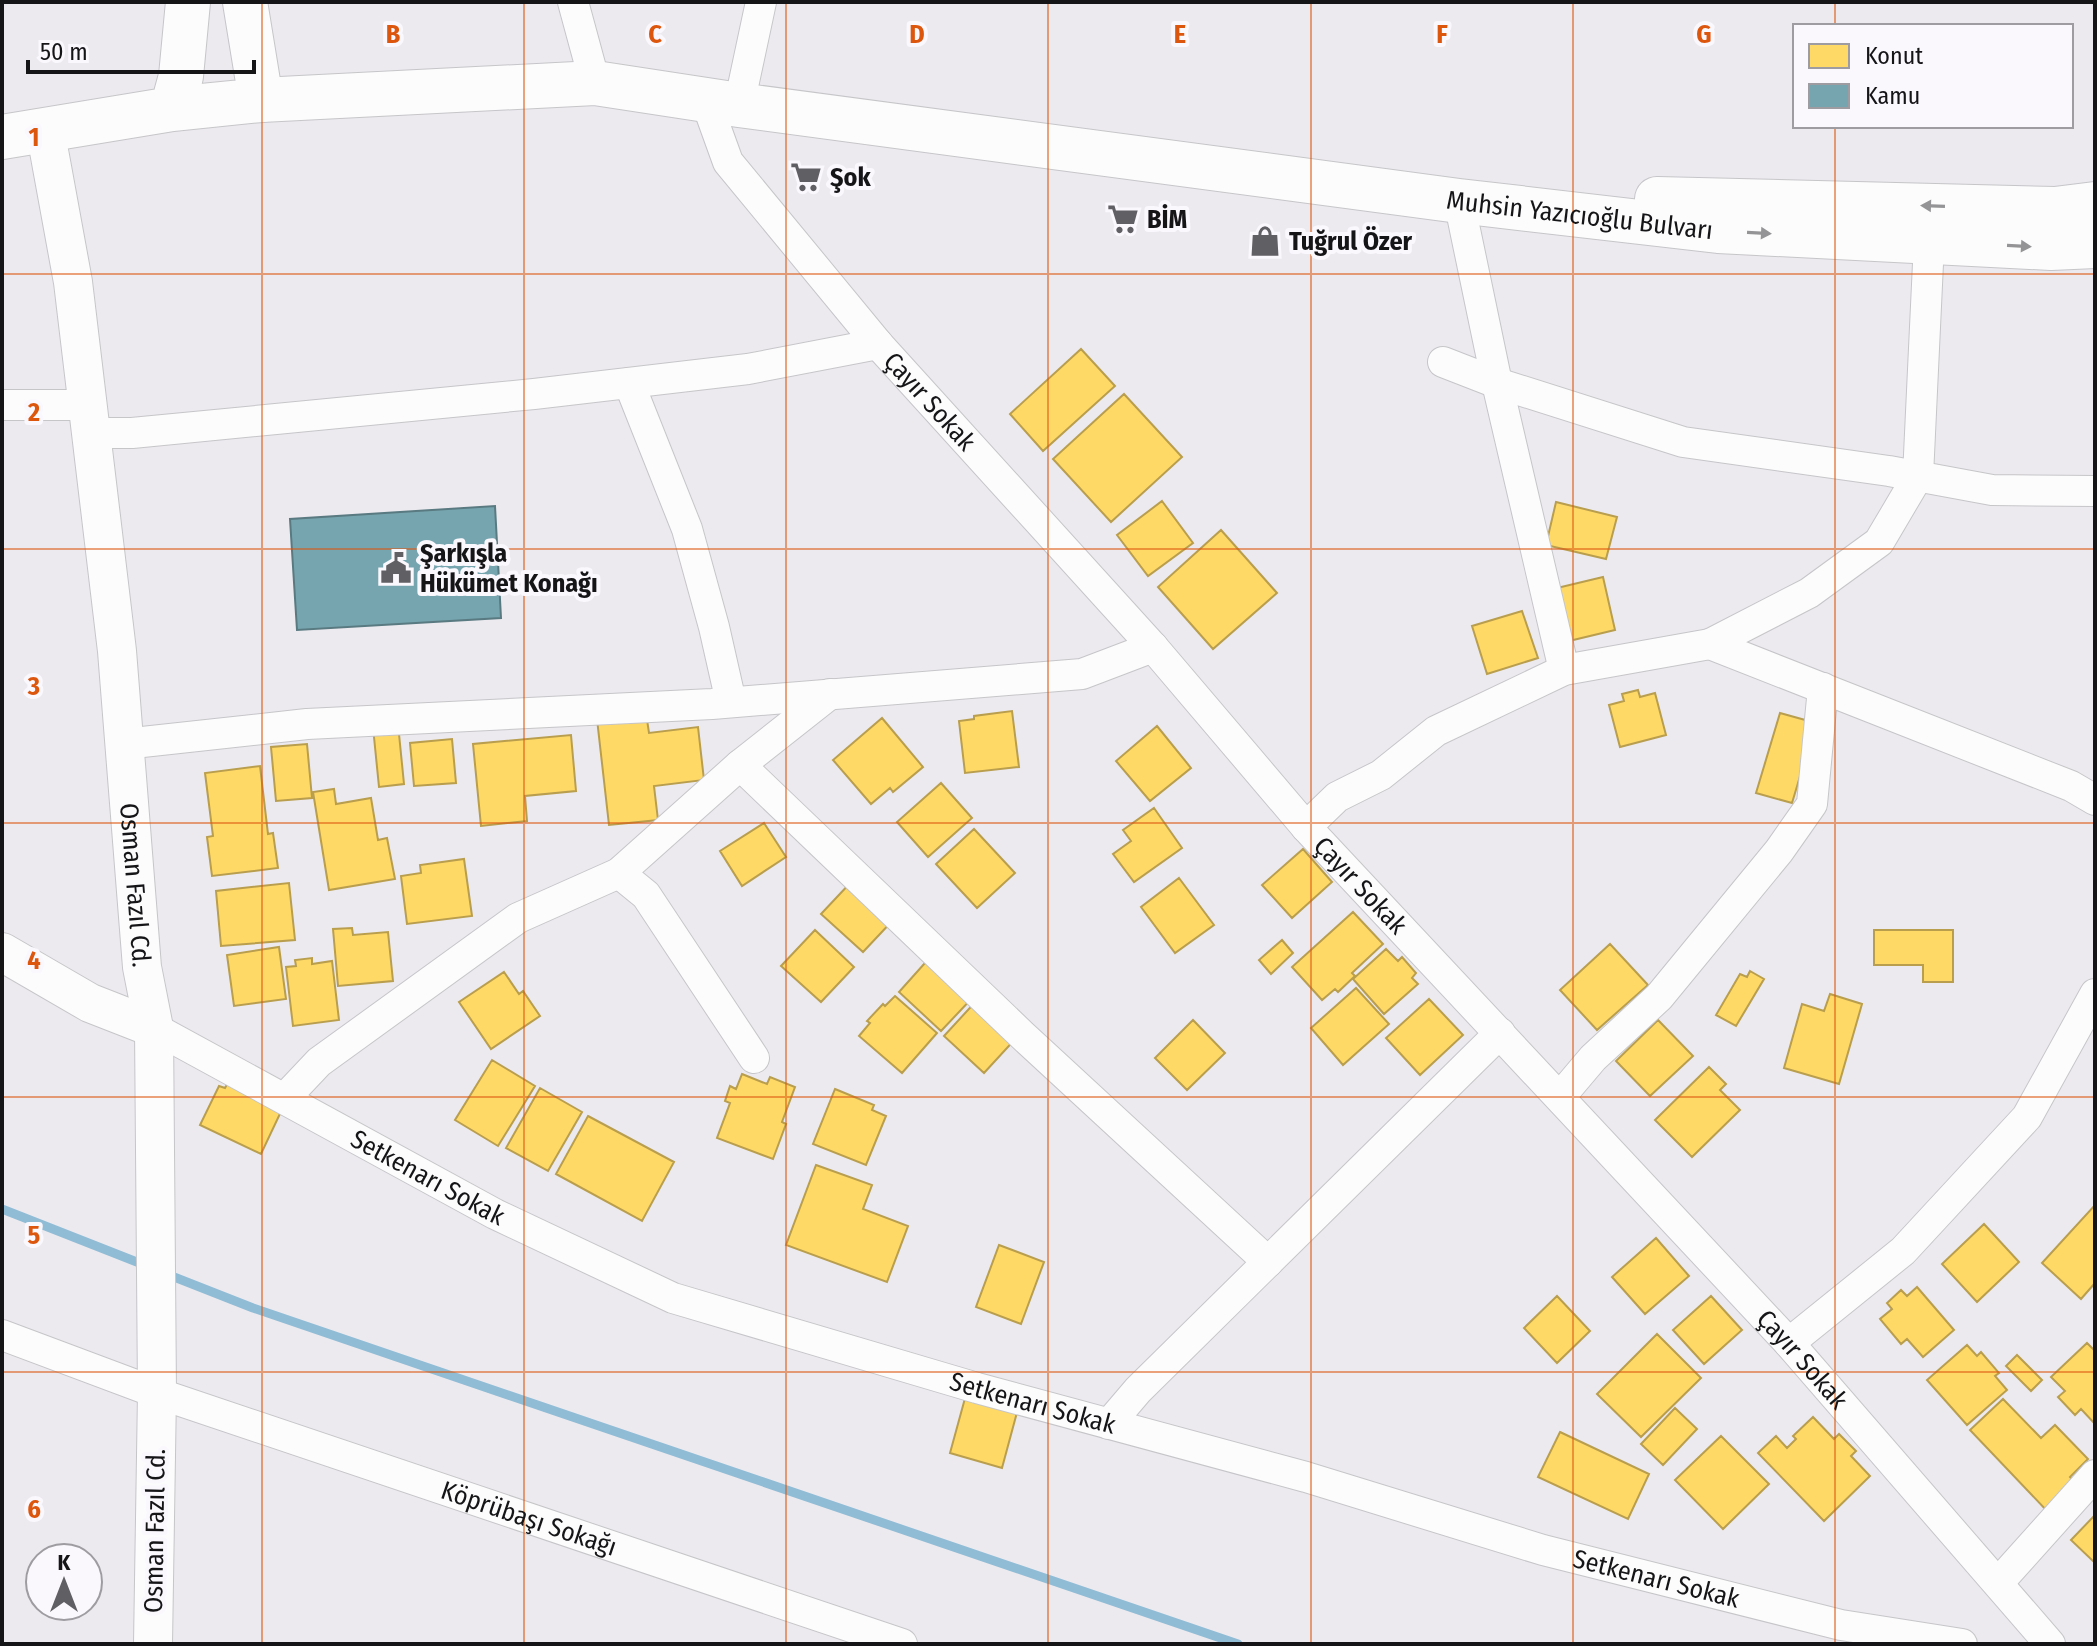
<svg xmlns="http://www.w3.org/2000/svg" width="2097" height="1646" viewBox="0 0 2097 1646" font-family="'Fira Sans Condensed',sans-serif">
<style>
.homes{fill:#ffd966;stroke:#b99e4e;stroke-width:2}
.public{fill:#76a5af;stroke:#597a81;stroke-width:2}
.lines{fill:none;stroke-linecap:round;stroke-linejoin:round}
.stream{stroke:#90bcd6;stroke-width:9}
.minor-casing{stroke:#c6c5c8;stroke-width:32}
.tertiary-casing{stroke:#c6c5c8;stroke-width:40}
.secondary-casing{stroke:#c6c5c8;stroke-width:46}
.primary-casing{stroke:#c6c5c8;stroke-width:46}
.minor{stroke:#fcfcfd;stroke-width:30}
.tertiary{stroke:#fcfcfd;stroke-width:38}
.secondary{stroke:#fcfcfd;stroke-width:44}
.primary{stroke:#fcfcfd;stroke-width:44}
.oneway{fill:#949496}
.grid{fill:none;stroke:#dd560d;stroke-width:2;stroke-opacity:0.55}
.labels{text-anchor:middle;dominant-baseline:central;stroke-width:8;stroke-linejoin:round;paint-order:stroke}
.poi-label{font-size:26px;font-weight:bold;fill:#151417;stroke:#faf7fd;text-anchor:start}
.street-label{font-size:26px;fill:#151417;stroke:#faf7fd}
.grid-label{font-size:26px;text-anchor:middle;font-weight:bold;fill:#dd560d;stroke:#faf7fd;stroke-width:8;stroke-linejoin:round;paint-order:stroke}
</style>
<rect width="100%" height="100%" fill="#eceaef"/>
<path class="homes" d="M1081 349 1115 386 1043 451 1010 414Z
M1124 394 1182 457 1111 522 1053 459Z
M1162 501 1193 543 1148 576 1117 535Z
M1556 502 1617 517 1606 559 1546 545Z
M1221 530 1277 593 1213 649 1158 587Z
M1603 577 1615 630 1569 641 1557 588Z
M1522 611 1538 658 1487 674 1472 626Z
M1638 690 1640 697 1655 693 1666 735 1620 747 1609 705 1624 701 1622 694Z
M1012 711 1019 767 965 773 959 721 974 719V716Z
M646 713 649 733 698 727 704 780 654 786 658 820 609 825 597 719Z
M1780 713 1816 723 1792 803 1756 793Z
M882 718 923 767 893 792 890 788 871 804 833 760Z
M398 724 404 784 379 787 373 727Z
M1157 726 1191 768 1150 801 1116 761Z
M571 735 576 791 525 796 527 821 481 826 473 744Z
M452 739 456 783 414 786 410 743Z
M307 744 312 798 276 801 271 747Z
M260 766 268 834 273 833 278 868 212 876 207 837 213 836 205 773Z
M941 783 972 818 928 857 897 822Z
M334 789 336 804 371 798 378 840 387 838 395 879 329 890 313 792Z
M1154 808 1182 848 1134 882 1113 854 1131 841 1123 830Z
M764 823 786 857 742 886 720 851Z
M974 829 1015 873 977 908 936 864Z
M1303 849 1332 882 1292 918 1262 885Z
M464 859 472 916 407 924 401 876 421 873 420 865Z
M1179 878 1214 925 1175 953 1141 907Z
M853 880 895 918 863 952 821 914Z
M289 883 295 940 221 946 216 891Z
M1353 912 1383 944 1352 973 1355 976 1338 992 1335 989 1322 1000 1292 967Z
M352 928 353 935 388 932 393 981 338 986 333 929Z
M815 930 854 967 821 1002 781 966Z
M1874 930H1953V982H1923V965H1874Z
M1282 940 1293 953 1271 974 1259 960Z
M1610 944 1648 985 1597 1030 1560 990Z
M279 947 286 999 234 1006 227 955Z
M1386 949 1398 961 1402 957 1416 973 1412 978 1418 984 1384 1014 1353 979Z
M933 954 976 994 941 1031 899 992Z
M312 958V964L332 961 339 1020 293 1026 286 967 296 966 295 960Z
M1750 971 1764 979 1736 1026 1716 1015 1740 974 1747 977Z
M504 972 519 994 523 991 540 1016 491 1049 459 1002Z
M1356 988 1389 1024 1343 1065 1311 1028Z
M1830 994 1862 1004 1839 1084 1784 1068 1802 1004 1824 1011Z
M895 996 937 1033 902 1073 859 1036 870 1023 867 1021 883 1004 885 1006Z
M979 998 1019 1035 984 1073 944 1036Z
M1429 999 1463 1035 1420 1075 1386 1038Z
M1193 1020 1225 1053 1187 1090 1155 1058Z
M1658 1020 1693 1056 1650 1096 1616 1061Z
M492 1060 535 1086 498 1146 455 1120Z
M1709 1067 1726 1084 1720 1090 1740 1110 1692 1157 1655 1120Z
M742 1074 767 1084 770 1077 795 1087 782 1122 786 1124 773 1159 717 1138 730 1103 725 1101 730 1086 736 1089Z
M230 1079 286 1101 261 1154 200 1125 219 1086 225 1088Z
M540 1088 582 1112 548 1171 506 1148Z
M835 1089 874 1105 872 1110 886 1116 866 1165 813 1144Z
M588 1116 674 1162 642 1221 556 1174Z
M816 1165 872 1185 863 1209 908 1226 887 1282 786 1245Z
M2095 1205V1283L2081 1299 2042 1263Z
M1984 1224 2019 1262 1977 1302 1942 1264Z
M1656 1238 1689 1276 1645 1314 1612 1277Z
M999 1245 1044 1262 1021 1324 976 1307Z
M1917 1287 1954 1330 1923 1357 1907 1339 1901 1344 1880 1319 1892 1309 1887 1303 1901 1290 1907 1296Z
M1557 1296 1590 1331 1557 1363 1524 1328Z
M1711 1296 1742 1330 1704 1364 1673 1330Z
M1657 1334 1701 1378 1641 1437 1597 1394Z
M2087 1343 2095 1351V1424L2081 1409 2075 1415 2058 1397 2065 1391 2051 1377Z
M1967 1345 1977 1356 1981 1352 1999 1373 1995 1376 2007 1390 1967 1425 1927 1380Z
M2017 1355 2042 1380 2031 1391 2006 1366Z
M967 1391 1019 1405 1002 1468 950 1453Z
M2003 1399 2041 1438 2055 1425 2088 1459 2070 1477 2078 1486 2049 1513 1970 1430Z
M1675 1408 1697 1429 1663 1465 1641 1444Z
M1813 1417 1834 1439 1839 1434 1856 1451 1851 1456 1870 1476 1824 1521 1758 1453 1776 1436 1787 1448 1796 1439 1793 1436Z
M1560 1432 1649 1474 1628 1519 1538 1477Z
M1721 1436 1769 1484 1723 1529 1675 1480Z
M2095 1515V1563L2071 1540Z"/>
<path class="public" d="M495 506 501 618 297 630 290 519Z"/>
<g class="lines">
<path class="stream" d="M2 1209 147 1266
M164 1273 253 1308 1238 1644"/>
<defs>
<g id="minor">
<path d="M573 2 595 83"/>
<path id="s1" d="M706 101 728 162 878 344 1153 647 1306 827 1789 1343 2050 1644"/>
<path d="M739 105 761 2"/>
<path d="M1459 201 1497 383 1564 670"/>
<path d="M1443 362 1497 383 1683 442 1889 471 1992 490 2095 491"/>
<path d="M629 383 687 529 714 627 731 702"/>
<path d="M2 405H87"/>
<path d="M91 433H132L534 394 748 369 878 344"/>
<path d="M1710 644 1809 593 1879 542 1918 476 1929 242"/>
<path d="M124 744 307 724 712 704 1082 674 1153 647"/>
<path d="M740 765 1021 1034 1268 1262"/>
<path d="M1306 827 1337 797 1381 775 1436 731 1564 670 1710 644 2071 786 2095 800"/>
<path d="M619 873 646 895 754 1058"/>
<path id="s2" d="M154 1028 495 1214 673 1298 977 1388 1306 1477 1543 1550 1841 1625 1962 1644"/>
<path d="M1560 1097 1593 1058 1659 997 1779 851 1812 804 1823 688"/>
<path d="M285 1098 319 1062 518 918 619 873 740 765 830 694"/>
<path id="s3" d="M2 1335 157 1393 902 1644"/>
<path d="M1789 1343 1903 1251 2027 1117 2095 994"/>
<path d="M1109 1424 1138 1390 1500 1033"/>
<path d="M1999 1582 2095 1475"/>
</g>
<g id="tertiary">
<path id="s4" d="M45 129 73 282 117 651 142 967 154 1028 157 1393 153 1644"/>
<path d="M2 952 90 1003 154 1028"/>
</g>
<g id="secondary">
<path id="s5" d="M261 100 595 83 739 105 1459 201 1718 231 2051 248 2095 246"/>
<path d="M1657 199 2055 209 2095 204"/>
</g>
<path id="primary" d="M172 109 181 76 188 2
M2 137 172 109 261 100 245 2"/>
</defs>
<use href="#minor" class="minor-casing"/>
<use href="#tertiary" class="tertiary-casing"/>
<use href="#secondary" class="secondary-casing"/>
<use href="#primary" class="primary-casing"/>
<use href="#minor" class="minor"/>
<use href="#tertiary" class="tertiary"/>
<use href="#secondary" class="secondary"/>
<use href="#primary" class="primary"/>
</g>
<defs><path id="oneway-solid" d="M-6-.8H1V-3.2L6.5 0L1 3.2V.8H-6Z" transform="scale(2)"/></defs>
<g class="oneway">
<use href="#oneway-solid" transform="translate(1933 206) rotate(-178)"/>
<use href="#oneway-solid" transform="translate(1759 233) rotate(3)"/>
<use href="#oneway-solid" transform="translate(2019 246) rotate(3)"/>
</g>
<path class="grid" d="M262 2V1644M524 2V1644M786 2V1644M1048 2V1644M1311 2V1644M1573 2V1644M1835 2V26M1835 126V1644M2 274H2095M2 549H2095M2 823H2095M2 1097H2095M2 1372H2095"/>
<defs>
<symbol id="supermarket-bare" viewBox="-9 -9 18 18"><path d="M-6-5.5h2.5l.6 2H6L4.5 2H-2.5L-4.4-4H-6ZM-1.5 3.2a1.3 1.3 0 1 0 .1 0ZM3 3.2a1.3 1.3 0 1 0 .1 0Z" fill="#605f63" stroke="#faf7fd" stroke-width="2.5" paint-order="stroke"/></symbol>
<symbol id="shop-bare" viewBox="-9 -9 18 18"><path d="M-5-2.5h2.3a2.7 3.5 0 0 1 5.4 0H5L5.5 6h-11ZM-1.5-2.5h3a1.5 2.3 0 0 0-3 0Z" fill="#605f63" stroke="#faf7fd" stroke-width="2.5" paint-order="stroke"/></symbol>
<symbol id="civic-bare" viewBox="-9 -9 18 18"><path d="M-.6-6.5H3V-4.5H.6V-3L4-1V1h2V6H-6V1h2V-1L-.6-3ZM-1.2 2.5V6h2.4V2.5Z" fill="#605f63" stroke="#faf7fd" stroke-width="2.5" paint-order="stroke"/></symbol>
</defs>
<g fill-rule="evenodd">
<use href="#supermarket-bare" x="784" y="155" width="44" height="44"/>
<use href="#supermarket-bare" x="1101" y="197" width="44" height="44"/>
<use href="#shop-bare" x="1243" y="219" width="44" height="44"/>
<use href="#civic-bare" x="374" y="546" width="44" height="44"/>
</g>
<g class="labels">
<g class="poi-label">
<text x="830" y="177">Şok</text>
<text x="1147" y="219">BİM</text>
<text x="1289" y="241">Tuğrul Özer</text>
<text x="420" y="553">Şarkışla<tspan x="420" dy="30">Hükümet Konağı</tspan></text>
</g>
<g class="street-label">
<text stroke="none"><textPath href="#s5" startOffset="1328">Muhsin Yazıcıoğlu Bulvarı</textPath></text>
<text stroke="none"><textPath href="#s1" startOffset="378">Çayır Sokak</textPath></text>
<text stroke="none"><textPath href="#s4" startOffset="762">Osman Fazıl Cd.</textPath></text>
<text stroke="none"><textPath href="#s1" startOffset="1026">Çayır Sokak</textPath></text>
<text stroke="none"><textPath href="#s2" startOffset="312">Setkenarı Sokak</textPath></text>
<text stroke="none"><textPath href="#s1" startOffset="1674">Çayır Sokak</textPath></text>
<text stroke="none"><textPath href="#s2" startOffset="960">Setkenarı Sokak</textPath></text>
<text stroke="none"><textPath href="#s3" startOffset="558">Köprübaşı Sokağı</textPath></text>
<text transform="translate(155 1531) rotate(-89)">Osman Fazıl Cd.</text>
<text stroke="none"><textPath href="#s2" startOffset="1608">Setkenarı Sokak</textPath></text>
</g>
</g>
<g class="grid-label">
<text x="393" y="43">B</text>
<text x="655" y="43">C</text>
<text x="917" y="43">D</text>
<text x="1180" y="43">E</text>
<text x="1442" y="43">F</text>
<text x="1704" y="43">G</text>
<text x="34" y="146">1</text>
<text x="34" y="421">2</text>
<text x="34" y="695">3</text>
<text x="34" y="969">4</text>
<text x="34" y="1244">5</text>
<text x="34" y="1518">6</text>
</g>
<rect width="2097" height="1646" fill="none" stroke="#151417" stroke-width="8"/>
<rect x="1793" y="24" width="280" height="104" fill="#faf7fd" stroke="#9e9ca1" stroke-width="2"/>
<rect x="1809" y="44" width="40" height="24" fill="#ffd966" stroke="#9e9ca1" stroke-width="2"/>
<text x="1865" y="64" font-size="24" fill="#151417">Konut</text>
<rect x="1809" y="84" width="40" height="24" fill="#76a5af" stroke="#9e9ca1" stroke-width="2"/>
<text x="1865" y="104" font-size="24" fill="#151417">Kamu</text>
<g transform="translate(64 1582)"><circle r="38" fill="#faf7fd" stroke="#9e9ca1" stroke-width="2"/>
<path d="M0-6L14 30L0 20L-14 30Z" fill="#605f63"/>
<text y="-12" font-size="22" font-weight="bold" text-anchor="middle" fill="#151417">K</text>
</g>
<path d="M28 60v12h226v-12" fill="none" stroke="#151417" stroke-width="4"/>
<text x="40" y="60" font-size="24" fill="#151417" stroke="#faf7fd" stroke-width="6" paint-order="stroke">50 m</text>
</svg>
